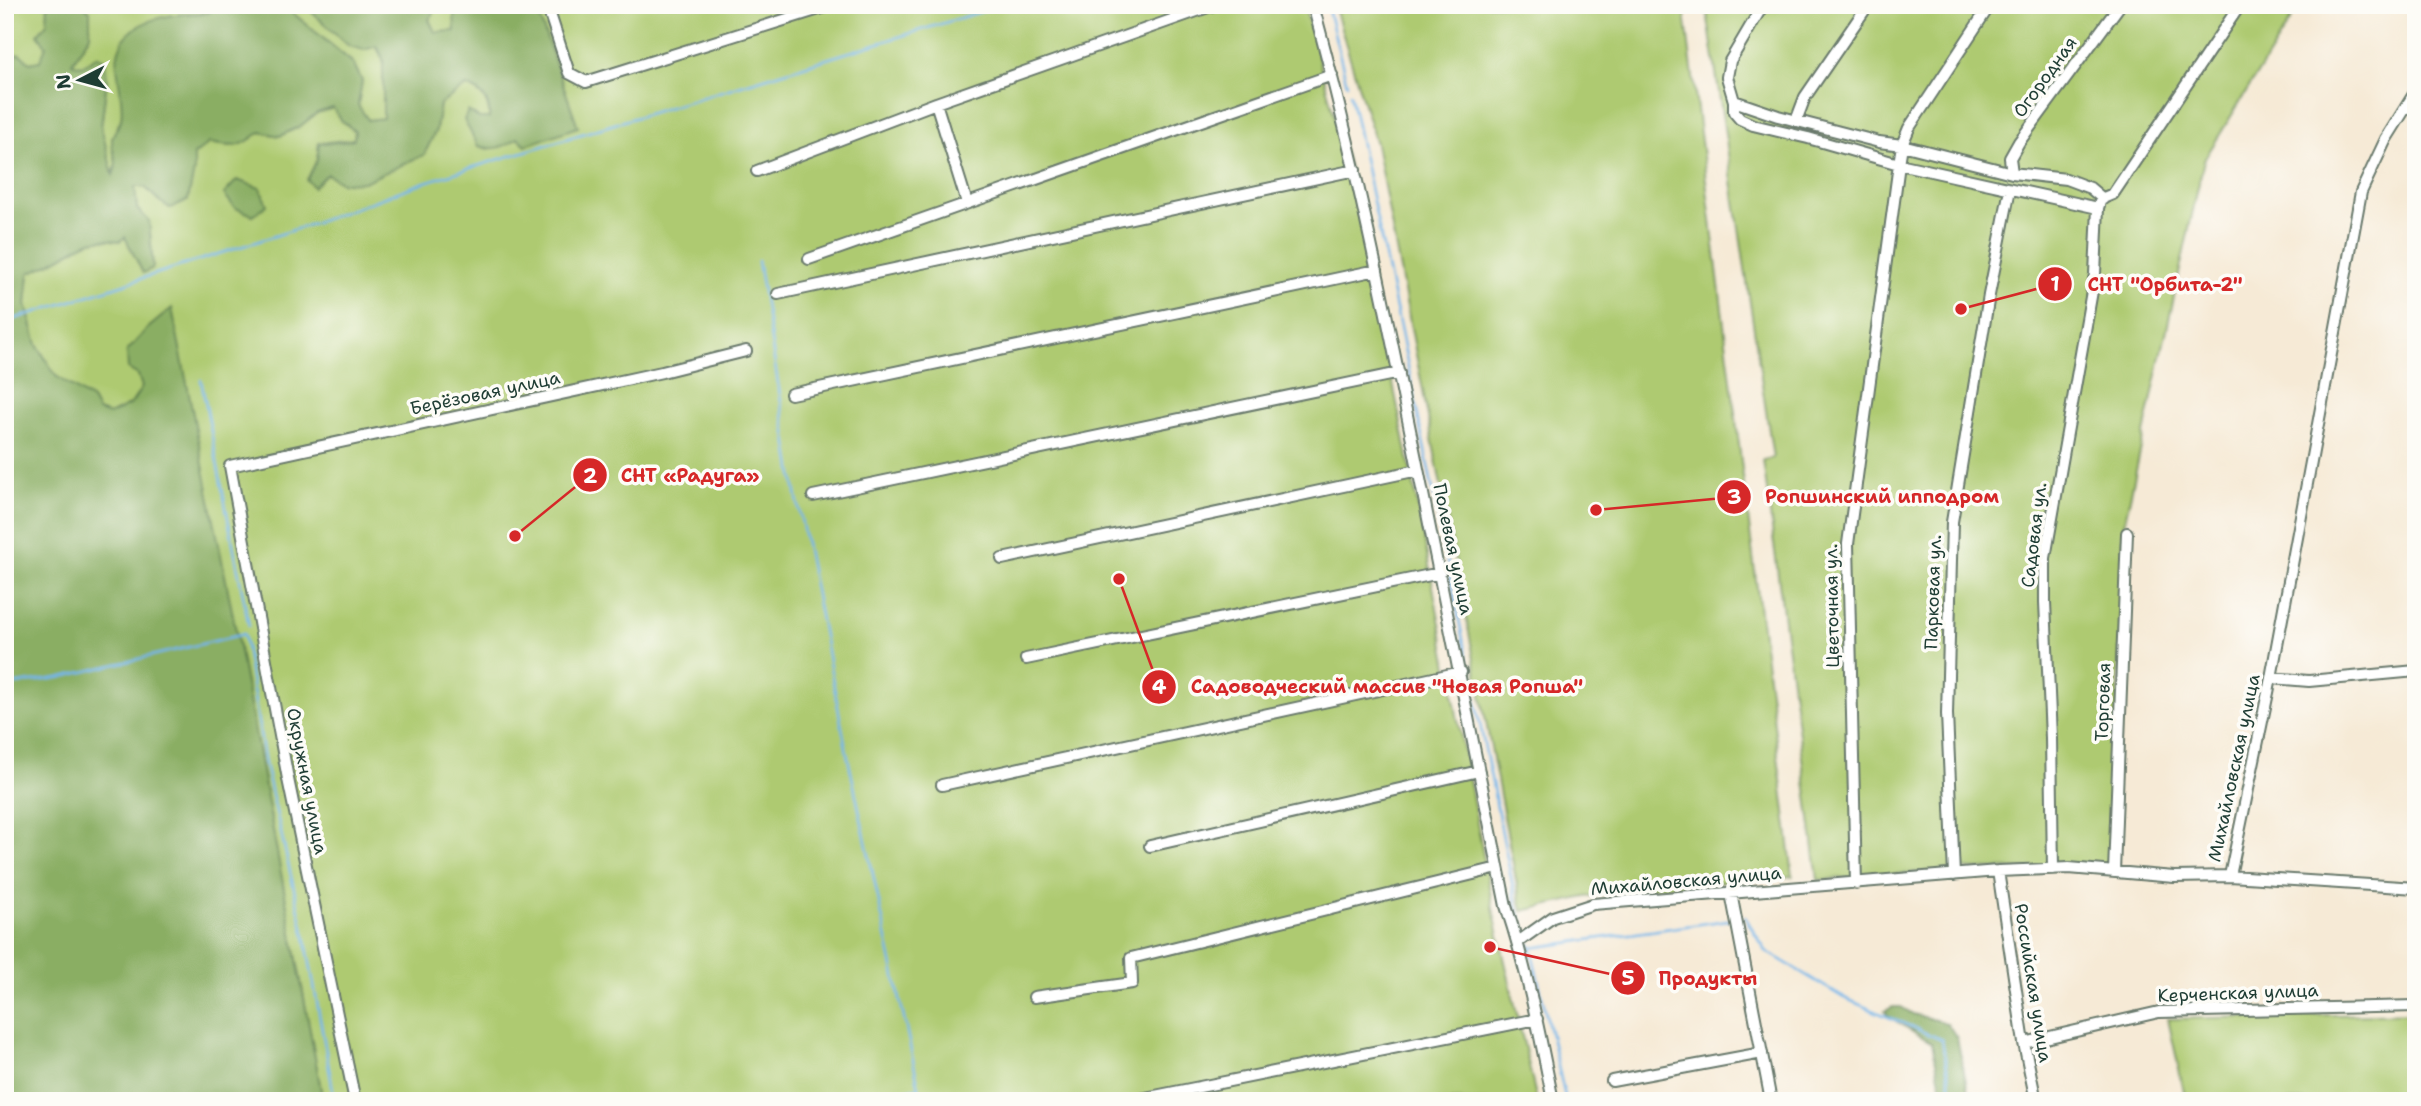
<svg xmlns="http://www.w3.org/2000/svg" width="2421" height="1106" viewBox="0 0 2421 1106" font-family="'Shantell Sans',sans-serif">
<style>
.green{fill:#aeca71;stroke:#668452;stroke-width:2}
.forest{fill:#8aae63;stroke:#54764c;stroke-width:2}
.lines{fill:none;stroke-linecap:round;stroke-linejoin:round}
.stream{stroke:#75b6e9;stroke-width:2.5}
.street-casing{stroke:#6a7a6d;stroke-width:14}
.street{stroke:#fff;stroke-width:10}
.labels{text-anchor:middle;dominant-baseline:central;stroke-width:7;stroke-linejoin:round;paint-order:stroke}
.street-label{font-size:18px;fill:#1f3d34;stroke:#fdfcf7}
.leader{fill:none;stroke:#d62828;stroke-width:2.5}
.callout-dot{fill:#d62828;stroke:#fdfcf7;stroke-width:2.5}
.mark-label{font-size:21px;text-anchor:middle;font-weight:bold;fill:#fff}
.callout-label{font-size:19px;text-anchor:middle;font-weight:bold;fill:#d62828;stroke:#fdfcf7;stroke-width:7;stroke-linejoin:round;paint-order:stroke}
</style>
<rect width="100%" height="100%" fill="#fdfcf7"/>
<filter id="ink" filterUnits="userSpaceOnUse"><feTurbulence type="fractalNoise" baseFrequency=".0143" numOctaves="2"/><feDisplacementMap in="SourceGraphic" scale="14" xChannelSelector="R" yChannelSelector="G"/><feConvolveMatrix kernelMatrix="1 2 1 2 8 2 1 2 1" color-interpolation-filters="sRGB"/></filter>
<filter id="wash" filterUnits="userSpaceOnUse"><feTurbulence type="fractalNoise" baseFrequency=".00686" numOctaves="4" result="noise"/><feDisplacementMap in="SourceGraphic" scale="28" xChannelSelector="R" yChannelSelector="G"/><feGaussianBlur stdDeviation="1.57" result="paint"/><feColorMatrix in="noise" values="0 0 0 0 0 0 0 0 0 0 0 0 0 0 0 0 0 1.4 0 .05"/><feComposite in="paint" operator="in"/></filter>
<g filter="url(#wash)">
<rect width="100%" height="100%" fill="#f6ead6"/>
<path class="green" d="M48 5 47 46 40 61 30 63 20 54 5 57V6Z
M83 5H217L208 13H187L121 119 112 138 117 164 113 177 101 127 107 80 82 66 72 64 90 35V11Z
M283 5H304L349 46H376L383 59V119L368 120 358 105 362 81 353 63Z
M437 5H460L454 12 456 32H435L429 20Z
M535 5H1304L1351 177 1419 512 1495 918 1537 1101H323L239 646 138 375 143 387 131 404 109 415 98 411 92 400 56 376 37 345 26 304 29 273C37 269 46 266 54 261 81 247 86 235 120 241L125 237 143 273 153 268 149 221 137 209 134 187H145L159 201 194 171V155L209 143 229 146 260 132 280 136 299 127 317 113 334 108 342 121 355 131 354 139 319 143 317 160 307 180 327 174 342 183 424 155 436 130 440 104 466 86C482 92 490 102 489 118H479L471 130 478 146 488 149 519 138 578 127Z
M1334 5H1684L1793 876 1613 891 1522 911 1376 144Z
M1706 5H2300L2204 160 2124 525 2111 868 1961 869 1818 880 1763 460 1773 458Z
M2416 1013V1101H2186L2168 1019Z"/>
<path class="forest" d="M48 5H83L90 11V35L72 63 82 66 97 56 105 60 107 80 101 127 113 175C120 159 111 154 112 139 113 132 120 126 121 119 124 105 118 80 117 65 116 18 172 13 208 13L217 5H283L353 63 362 81 358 105 368 120 383 118V59L377 46 364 50 349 46 304 5H437L429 20 435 32 455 31 454 12 460 5H535L578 127 526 145 518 138C505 147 494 151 478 146L464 120 468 111 479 118H489C491 102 482 91 466 86L440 104 436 130 424 155 364 182 342 183 327 174 313 187 307 180 317 160 319 143 341 142 354 139 355 131 342 121 333 108 317 113 299 127 280 136 260 132C238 150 235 147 209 143L194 155V171L188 200 170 208 159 201 145 187H135L137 209 149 221 153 268 143 273 125 237 120 241C86 235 81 247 54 261 46 266 37 269 29 273L26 304 37 345 56 376 92 400 98 411 109 415 131 404 142 387 138 375 128 369 127 351 147 329 172 308 239 646 323 1101H5V57L20 54 30 63 40 61 46 46 38 34 47 23Z
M237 180 260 188 267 205 253 215 235 208 224 194Z
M1893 1007H1901L1913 1014 1947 1023 1957 1038 1970 1101H1944L1932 1043 1888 1016 1885 1011Z"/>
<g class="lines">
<path class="stream" d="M1327 5 1347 84
M1350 93 1401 332 1518 912 1524 927
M758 261 796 493 848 758 919 1088 855 1101
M5 322 309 225 425 182 1003 5
M201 380 249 626
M5 686 58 678 244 634 265 764 305 936 335 1101
M1745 917 1766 951 1842 997 1942 1040 1953 1101
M1530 944 1566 1101
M1531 948 1728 920"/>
</g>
</g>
<g filter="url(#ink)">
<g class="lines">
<defs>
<path id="street" d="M547 5 569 73 586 82 832 5
M1313 5C1354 155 1385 307 1416 459 1446 608 1476 757 1506 906 1527 969 1540 1035 1553 1101
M1763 5 1730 61 1727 77 1734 101V112L1740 119 1753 125 1808 138 1899 164 2098 208
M1734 101 1778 116 1879 142 1902 145 2012 173 2066 179 2090 188 2103 199
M936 103 967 203
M1796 121 1805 97 1868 5
M757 171 936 103 1214 5
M2012 173 2010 158 2019 142 2120 5
M809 259 1332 75
M778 294 1355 170
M791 394 1377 270
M813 496 1399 373
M1002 559 1418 470
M1026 659 1440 573
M2271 678 2309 681 2416 671
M942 785 1461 672
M1150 846 1479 771
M2053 869 2051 738 2045 602V558L2095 274 2098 208 2101 199 2113 194 2240 5
M1998 871 2024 1043 2036 1101
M2114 872 2127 533
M1954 875 1947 714 1952 522 1989 295 2010 189
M2230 876 2271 678 2361 192 2386 139 2416 91
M1856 884 1848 544 1899 164 1902 145 1909 128 1990 5
M1731 893 1771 1101
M1518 942 1553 917 1593 904 1998 871 2069 868 2174 877 2230 876 2416 888
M1034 997 1132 983 1131 958 1498 868
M2024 1043 2159 1012 2416 1006
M1612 1081 1762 1053
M355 1101 288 779 230 466 662 372 746 351
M1130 1101 1537 1019"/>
</defs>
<use href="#street" class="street-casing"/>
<use href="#street" class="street"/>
</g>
</g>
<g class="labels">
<g class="street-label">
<text transform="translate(2045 77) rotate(-54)">Огородная</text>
<text transform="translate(485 393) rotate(-12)">Берёзовая улица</text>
<text transform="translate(2034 535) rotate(-83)">Садовая ул.</text>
<text transform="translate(1453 549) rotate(78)">Полевая улица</text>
<text transform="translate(1933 592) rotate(-88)">Парковая ул.</text>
<text transform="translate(1832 606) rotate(-91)">Цветочная ул.</text>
<text transform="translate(2103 702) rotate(-88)">Торговая</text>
<text transform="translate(2234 768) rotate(-78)">Михайловская улица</text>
<text transform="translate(307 781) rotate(79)">Окружная улица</text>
<text transform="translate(1686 881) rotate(-5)">Михайловская улица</text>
<text transform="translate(2033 983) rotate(81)">Российская улица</text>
<text transform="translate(2238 993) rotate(-2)">Керченская улица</text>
</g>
</g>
<path class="leader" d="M1961 309L2055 284M515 536L590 475M1596 510L1734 497M1119 579L1159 687M1490 947L1628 978"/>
<g class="callout-dot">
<circle cx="1961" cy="309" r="7"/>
<circle cx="515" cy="536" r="7"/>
<circle cx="1596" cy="510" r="7"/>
<circle cx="1119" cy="579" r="7"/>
<circle cx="1490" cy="947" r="7"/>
<circle cx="2055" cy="284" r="18"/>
<circle cx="590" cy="475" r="18"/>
<circle cx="1734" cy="497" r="18"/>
<circle cx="1159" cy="687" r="18"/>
<circle cx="1628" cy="978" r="18"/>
</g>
<g class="mark-label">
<text x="2055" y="291">1</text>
<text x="590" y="483">2</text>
<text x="1734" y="504">3</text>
<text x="1159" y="694">4</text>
<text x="1628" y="985">5</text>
</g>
<g class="callout-label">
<text x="2165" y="291">СНТ "Орбита-2"</text>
<text x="690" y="482">СНТ «Радуга»</text>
<text x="1882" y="503">Ропшинский ипподром</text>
<text x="1387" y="693">Садоводческий массив "Новая Ропша"</text>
<text x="1708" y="985">Продукты</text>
</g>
<rect width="2421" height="1106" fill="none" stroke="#fdfcf7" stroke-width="28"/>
<g transform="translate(80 80) rotate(264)" stroke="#fdfcf7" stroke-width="5" paint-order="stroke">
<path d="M0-5L12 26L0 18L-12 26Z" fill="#1f3d34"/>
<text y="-10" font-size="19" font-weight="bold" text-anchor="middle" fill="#1f3d34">N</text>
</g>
</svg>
